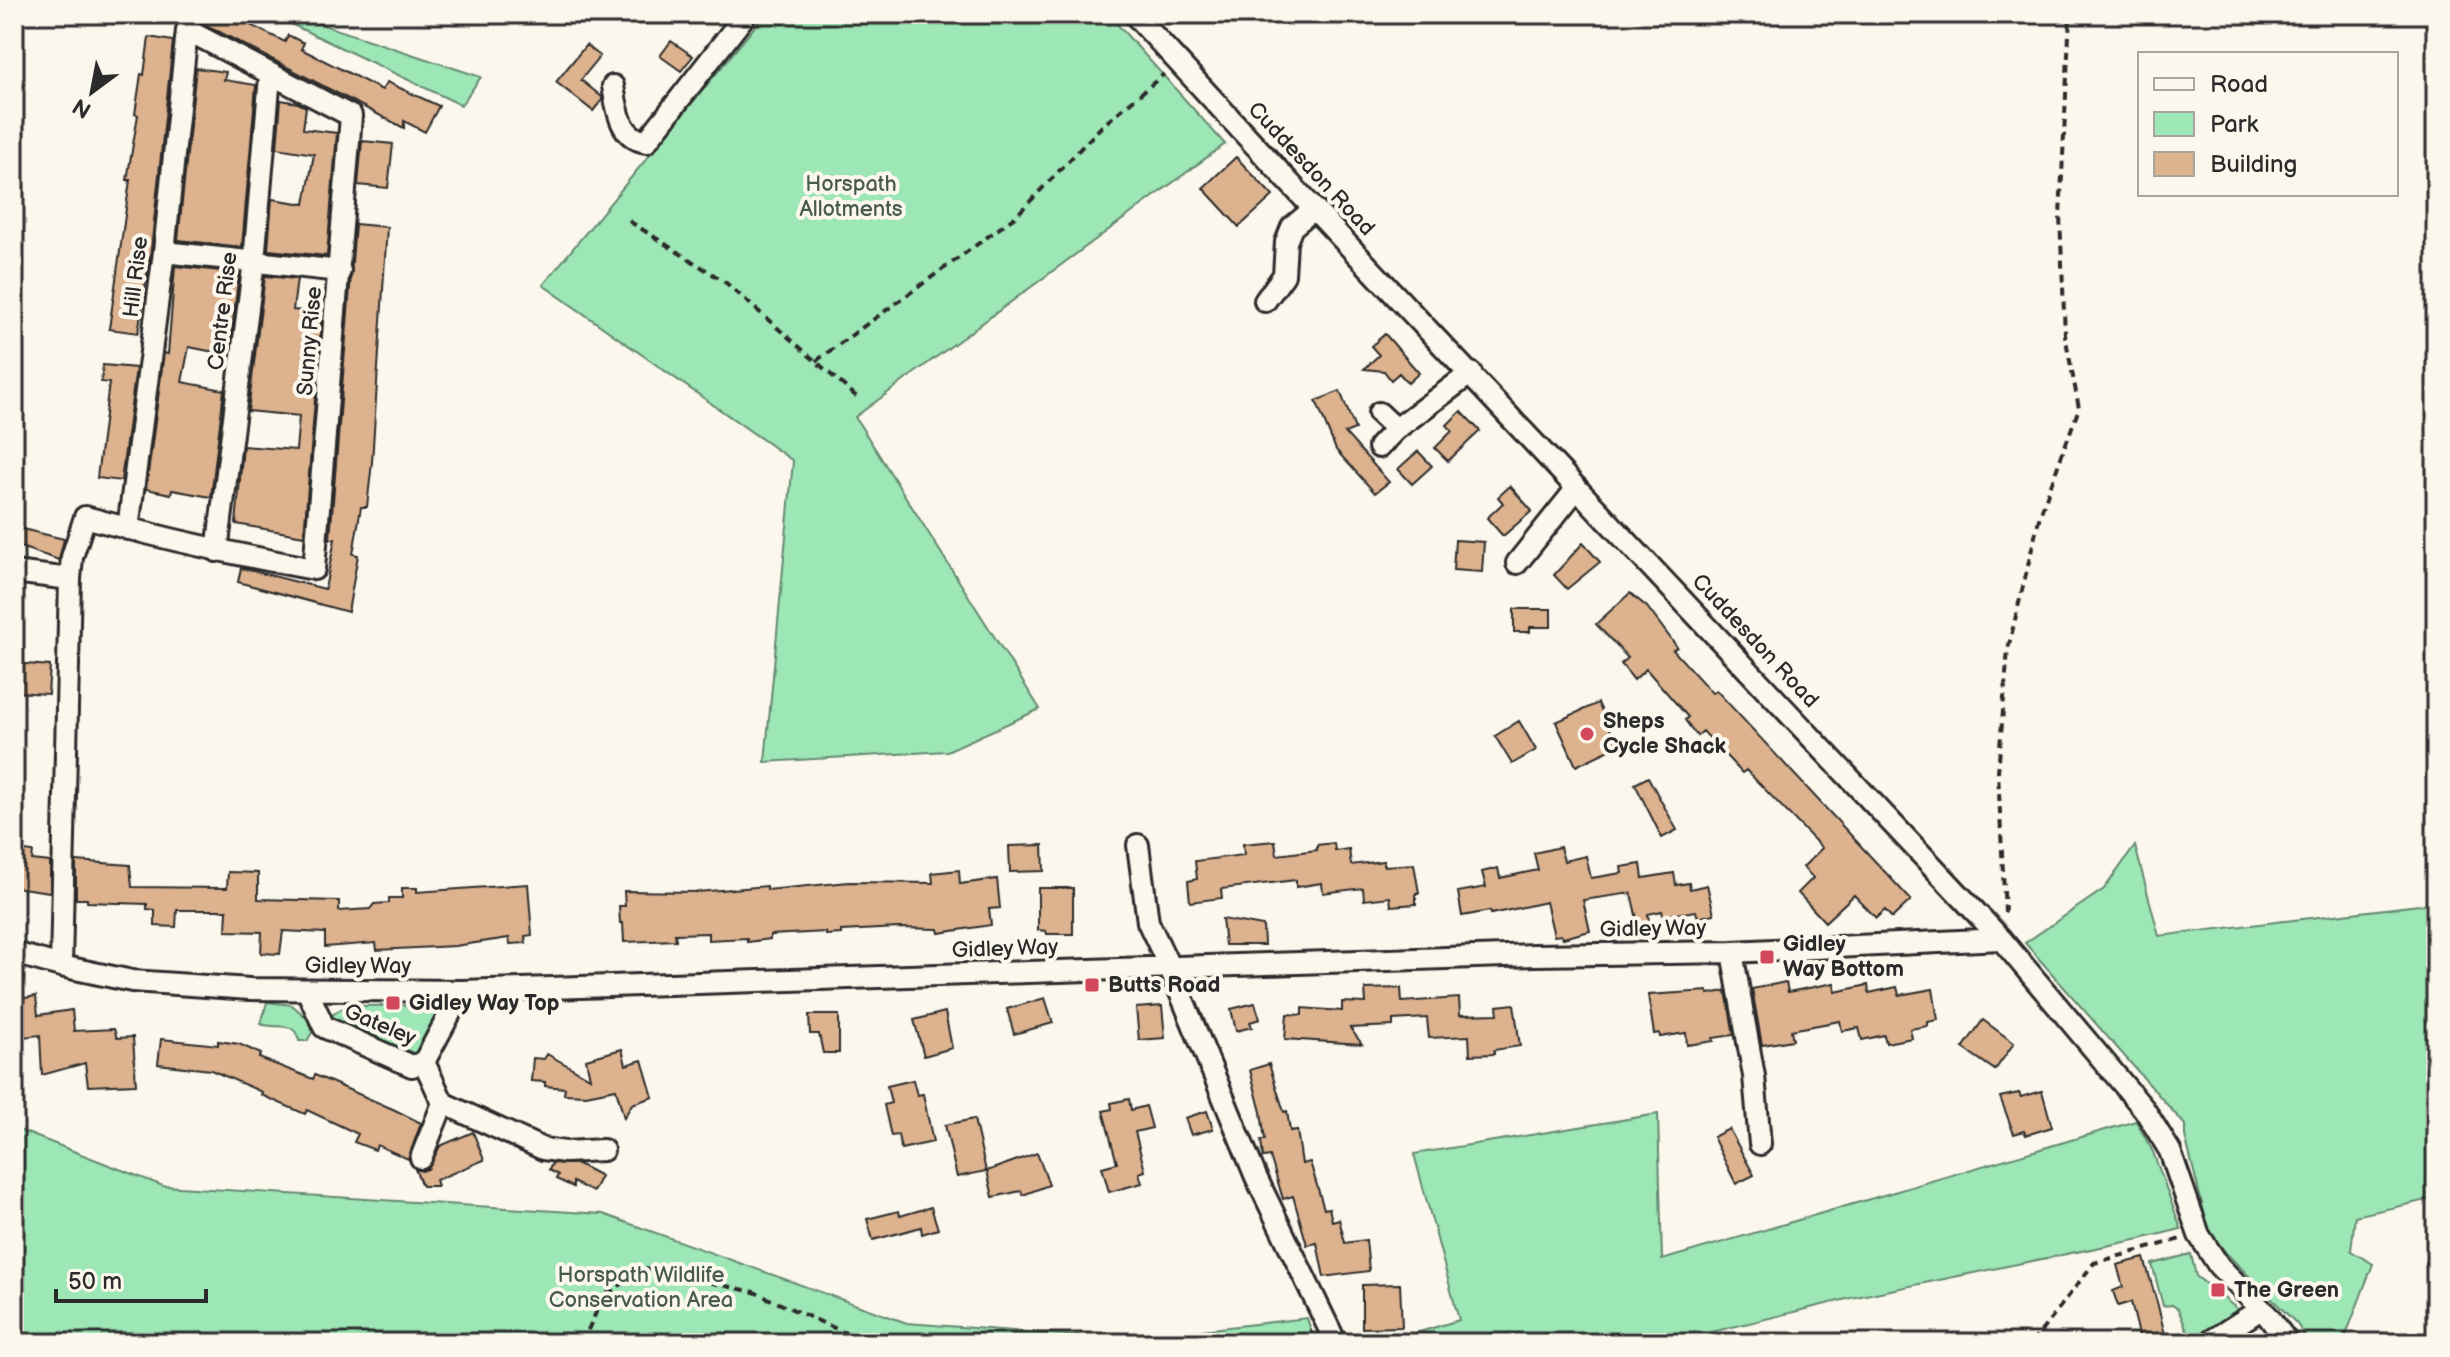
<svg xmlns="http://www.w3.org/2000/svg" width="2450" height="1357" viewBox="0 0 2450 1357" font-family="'Balsamiq Sans',sans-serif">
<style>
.green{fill:#9de6b5;stroke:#648870;stroke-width:2}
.building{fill:#ddb28e;stroke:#2b2b2b;stroke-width:2}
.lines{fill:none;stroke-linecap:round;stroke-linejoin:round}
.minor-casing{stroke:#2b2b2b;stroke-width:26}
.path{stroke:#2b2b2b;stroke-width:4;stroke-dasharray:8 6;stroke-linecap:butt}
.minor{stroke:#fbf7ec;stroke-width:20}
.poi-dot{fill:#d1495b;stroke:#fbf7ec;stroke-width:3}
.labels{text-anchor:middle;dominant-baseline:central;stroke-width:8;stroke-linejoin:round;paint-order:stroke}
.street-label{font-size:22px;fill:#2b2b2b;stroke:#fbf7ec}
.park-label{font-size:22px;fill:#485a4e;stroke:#fbf7ec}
.poi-label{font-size:22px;font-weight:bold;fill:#2b2b2b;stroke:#fbf7ec;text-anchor:start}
</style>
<rect width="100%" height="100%" fill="#fbf7ec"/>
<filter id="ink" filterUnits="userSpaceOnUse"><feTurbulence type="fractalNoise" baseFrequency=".0125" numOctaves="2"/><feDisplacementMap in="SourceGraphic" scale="16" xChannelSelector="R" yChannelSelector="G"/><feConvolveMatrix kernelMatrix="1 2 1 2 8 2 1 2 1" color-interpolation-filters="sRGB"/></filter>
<g filter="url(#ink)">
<path class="green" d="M270 14H290L481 77 461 105Z
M765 14H1108L1225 144 855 417 1040 709 947 751 765 762 793 461 543 285Z
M2135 846 2159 936 2436 903V1198L2355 1216 2351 1251 2373 1264 2343 1343H2309L2297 1324 2227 1254 2209 1232 2185 1136V1125L2025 943 2104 889Z
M267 1002 292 1005 316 1026 307 1041H299C295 1019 276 1030 261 1024Z
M429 1005C448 1021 424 1050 409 1059L326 1019 341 1009 353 1006Z
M1658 1114 1662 1260 2136 1121 2153 1152 2181 1229 2140 1239 1851 1298 1667 1343H1383L1459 1320 1414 1154Z
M14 1128 163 1186 603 1214 907 1323 1123 1339 1307 1318 1315 1343H14Z
M2191 1254 2196 1276 2241 1312 2198 1340 2189 1335 2178 1309 2172 1305 2163 1306 2152 1264Z"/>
<path class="building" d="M169 14H238L236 18 285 42 288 35 304 43 301 49 382 90 387 82 439 106 425 132 404 121V128L193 18 180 19Z
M149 37 173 41 151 250 138 333 109 329 130 180H127L130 162 138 115 135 114 141 74 144 75Z
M671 41 693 56 681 71 660 56Z
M586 45 600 56 581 80 602 97V100L593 111 556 82Z
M196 68 226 72 224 80 256 85 242 247 178 240Z
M281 100 298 103 306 107 303 129 337 133 327 256 268 250 272 199 305 204 314 154 277 148Z
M362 141 393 144 388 188 358 185Z
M1236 157 1273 196 1239 227 1203 188Z
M355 224 387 227 372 462 367 507H361L353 554 358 555 348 612 238 582 241 568 325 589 335 539H330Z
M175 266 239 273 229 355 189 347 182 382 224 390 211 497 172 490 171 494 146 489 164 353 168 354Z
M265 276 297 279 293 310 322 313 304 536 236 524 243 446 296 450 299 416 248 411Z
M1385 334 1419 373 1408 383 1399 373 1391 380 1384 371 1364 369 1379 355 1371 346Z
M103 365 136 368 121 481 97 478 109 383 101 382Z
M1340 391 1355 429 1345 433 1389 482 1375 493 1336 450 1316 401Z
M1461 411 1480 431 1448 461 1435 448 1452 431 1447 425Z
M1418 451 1432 466 1412 484 1398 469Z
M1510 486 1532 511 1503 536 1487 518 1503 503 1498 497Z
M14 527 64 539 59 560 14 545Z
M1455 540 1484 542 1482 572 1453 570Z
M1583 543 1600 562 1567 589 1554 575Z
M1630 593 1647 607 1677 647 1673 650 1712 693 1716 690 1911 900 1892 918 1885 910 1876 918 1854 895 1825 922 1798 893 1813 878 1803 867 1822 848 1746 770 1742 773 1703 731 1697 736 1685 720 1688 717 1646 669 1634 680 1621 664 1628 658 1596 624Z
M1514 609H1551V627H1530V632H1514Z
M14 663 50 666 48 694 14 692Z
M1598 703 1618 746 1576 766 1556 722Z
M1519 721 1536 750 1512 764 1495 736Z
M1648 777 1677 830 1662 838 1635 784Z
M1275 841 1277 855 1317 850V845L1334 843 1335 851 1349 849 1351 865 1384 861V866L1414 864 1419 893H1416V904L1391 906 1390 897 1364 900 1363 888 1323 893 1322 883 1296 887V880L1221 889 1222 898 1190 902 1188 881 1197 879 1195 861 1244 855 1243 844Z
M1043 845 1044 871 1010 872 1009 846Z
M1560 847 1564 861 1586 856 1591 878 1622 873 1621 867 1641 864 1643 878 1674 873 1676 885 1689 883 1690 889 1707 885 1714 914 1698 918 1696 911 1663 916 1662 911 1648 914 1649 922 1638 924 1631 893 1583 900 1590 931 1563 938 1561 935 1554 936 1546 902 1491 914 1490 911 1462 916 1458 892 1486 887 1482 872 1498 868 1500 878 1538 870 1534 853Z
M17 850 33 852 32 860 50 862V892L14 887Z
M76 861 130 865 132 887 227 888 228 872 258 873V899L339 901V911L370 909 374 904 389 903V898H402V888H417V892L528 884 532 935 525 936 526 943 510 944 509 938 455 946 377 950 376 943 325 947V933L283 931 280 954 261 953 262 932 226 931 227 910H177L176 927 155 926V910L147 909V904L87 902V899H76Z
M959 870 960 884 997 879 1000 908 989 909 991 925 939 933 938 929 899 928 841 931V934L826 935V932L770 935V939L747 942V938L708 940V933L675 934 676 940 624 942 623 923H620L619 906H625L624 891 697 892 767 886V890L849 882 933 883 932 873Z
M1038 888H1073V934H1047L1046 931 1038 930Z
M1222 919 1263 926 1264 945H1225Z
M1786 982 1788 992 1834 983 1835 992 1868 985 1869 993 1897 987 1899 995 1933 989 1938 1020 1928 1022V1026L1910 1029 1912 1038 1886 1043 1884 1035 1862 1040 1859 1028 1842 1031 1840 1021 1791 1030 1793 1040 1762 1045 1752 989Z
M1401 988 1402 1002 1459 998 1460 1015 1498 1014 1497 1006 1514 1004 1520 1046 1494 1050V1054L1470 1055 1469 1036 1429 1038 1427 1018 1393 1020V1026L1350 1028 1362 1044 1285 1039 1287 1014 1302 1015V1008L1342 1011V1002L1366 1003 1365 989Z
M1708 991V994L1726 991 1734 1035 1713 1038 1714 1041 1687 1045 1686 1033 1660 1037 1659 1033 1654 1034 1648 995Z
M36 996 38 1015 72 1010 74 1031 114 1029 117 1038 133 1037 136 1084 88 1086 85 1063 42 1075 40 1035 14 1038V1000Z
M1045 998 1053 1023 1014 1034 1007 1009Z
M1255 1003 1260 1019 1250 1022 1252 1027 1236 1031 1231 1009Z
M1162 1006 1165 1038 1139 1040 1136 1008Z
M945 1012 952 1048 924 1056 914 1020Z
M809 1015H839V1053H823L819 1034H810Z
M1983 1020 2014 1043 1995 1070 1963 1048Z
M161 1039 218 1045V1041L239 1044 261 1054 259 1058 313 1079 315 1075 395 1110 421 1123 408 1159 377 1145 375 1150 354 1142 358 1134 307 1110 305 1114 261 1095 262 1092 211 1070 158 1064Z
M622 1049 626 1065 642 1060 653 1097 632 1104 624 1118 616 1089 586 1095 564 1094 565 1088 545 1086V1082L531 1081 533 1058 544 1059 547 1054 590 1078 586 1059Z
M1269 1064 1284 1112 1287 1111 1290 1131 1297 1130 1302 1164 1310 1162 1324 1209 1329 1208 1332 1221 1339 1219 1345 1243 1366 1240 1369 1271 1324 1277 1317 1243 1307 1245 1293 1196 1283 1199 1270 1156 1263 1157 1261 1140H1265L1261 1112 1250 1070Z
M913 1080 917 1095 923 1094 933 1142 901 1149 898 1135 891 1136 884 1105 891 1103 887 1086Z
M2042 1091 2052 1127 2026 1135 2024 1131 2014 1134 2000 1097 2019 1093 2021 1097Z
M1129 1099 1131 1110 1146 1106 1152 1128 1135 1132 1145 1171 1139 1173 1142 1183 1109 1192 1102 1167 1117 1163 1103 1111 1112 1109 1111 1103Z
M1207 1111 1213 1129 1191 1135 1185 1118Z
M974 1119 986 1171 957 1177 945 1125Z
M1729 1129 1754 1175 1736 1184 1713 1137Z
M473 1132 484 1160 436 1180 438 1186H422L415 1169 422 1171 428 1169 440 1146Z
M1037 1153 1049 1185 1023 1195 1021 1191 993 1197 987 1171Z
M552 1163 578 1164 601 1176 593 1192 573 1182V1187L556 1179 558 1175 549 1170Z
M931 1207 938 1229 922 1234 921 1227 873 1240 867 1219 899 1211 900 1216Z
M2144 1258 2158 1306 2167 1343H2141L2131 1302 2118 1306 2113 1291 2123 1287 2117 1265Z
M1400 1284 1402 1327 1362 1328V1285Z"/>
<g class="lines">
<defs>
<path id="minor" d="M1134 14 1300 194 2001 939 2144 1109 2170 1151 2199 1235 2219 1266 2268 1316 2288 1343
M613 86C617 108 619 137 646 142L746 14
M164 252 340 271
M1265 301 1284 275 1286 242 1292 227 1314 209
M1379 413 1396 429
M1379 447 1396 429 1471 373
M217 551 254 261 270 76
M1517 563 1577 488
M14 572 70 579
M1138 845 1148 922 1170 968 1256 1177 1336 1343
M1732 952 1754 1076 1760 1144
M14 953 61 966 132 981 250 989 462 991 1535 955 1732 952 2001 939
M61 966 70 579 72 557 85 517C161 538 237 555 314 569L351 116 187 30 164 252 128 529
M307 990 324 1027 412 1066 424 1062 462 991
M424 1062 443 1103 543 1149 565 1152 603 1150
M421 1158 443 1103
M2208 1343 2261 1309"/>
</defs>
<use href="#minor" class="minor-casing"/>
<path class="path" d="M629 221 725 282 859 399
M816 361 1015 217 1102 126 1164 74
M2005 913 1998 772 2008 649 2040 515 2079 408 2065 335 2060 216 2070 14
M582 1343 604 1295 647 1269 754 1292 843 1332 881 1343
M1285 1343 1312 1331
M2032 1343 2094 1263 2181 1239"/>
<use href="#minor" class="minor"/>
</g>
</g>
<g class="poi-dot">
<circle cx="1587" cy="734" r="8"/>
<rect x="1759" y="949" width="16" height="16" rx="4"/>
<rect x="1084" y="977" width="16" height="16" rx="4"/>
<rect x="385" y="995" width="16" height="16" rx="4"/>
<rect x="2210" y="1282" width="16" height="16" rx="4"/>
</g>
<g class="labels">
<g class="street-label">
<text transform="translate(1311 169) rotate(47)">Cuddesdon Road</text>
<text transform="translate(136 277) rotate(-83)">Hill Rise</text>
<text transform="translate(223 311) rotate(-83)">Centre Rise</text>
<text transform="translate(310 341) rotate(-85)">Sunny Rise</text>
<text transform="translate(1755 641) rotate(47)">Cuddesdon Road</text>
<text transform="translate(1653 929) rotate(-1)">Gidley Way</text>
<text transform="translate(1005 949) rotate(-2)">Gidley Way</text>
<text x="358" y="966">Gidley Way</text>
<text transform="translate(380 1025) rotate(23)">Gateley</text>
</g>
<g class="park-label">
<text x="851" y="184">Horspath<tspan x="851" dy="25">Allotments</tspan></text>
<text x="641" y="1275">Horspath Wildlife<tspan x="641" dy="25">Conservation Area</tspan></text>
</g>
<g class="poi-label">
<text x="1603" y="721">Sheps<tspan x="1603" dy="25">Cycle Shack</tspan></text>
<text x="1783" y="944">Gidley<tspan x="1783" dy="25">Way Bottom</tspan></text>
<text x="1108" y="985">Butts Road</text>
<text x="409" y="1003">Gidley Way Top</text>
<text x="2234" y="1290">The Green</text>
</g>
</g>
<rect width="2450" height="1357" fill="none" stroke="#fbf7ec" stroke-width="48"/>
<rect x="24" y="24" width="2402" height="1309" fill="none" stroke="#2b2b2b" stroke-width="3" filter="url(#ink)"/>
<rect x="2138" y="52" width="260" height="144" fill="#fbf7ec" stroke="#a8a59f" stroke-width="2"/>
<rect x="2154" y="78" width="40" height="12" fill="#fbf7ec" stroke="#a8a59f" stroke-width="2"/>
<text x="2210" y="92" font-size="24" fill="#2b2b2b">Road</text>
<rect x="2154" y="112" width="40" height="24" fill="#9de6b5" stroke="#a8a59f" stroke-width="2"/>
<text x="2210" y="132" font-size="24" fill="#2b2b2b">Park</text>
<rect x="2154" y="152" width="40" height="24" fill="#ddb28e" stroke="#a8a59f" stroke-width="2"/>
<text x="2210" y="172" font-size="24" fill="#2b2b2b">Building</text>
<g transform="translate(92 92) rotate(212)" stroke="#fbf7ec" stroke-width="6" paint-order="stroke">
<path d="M0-6L14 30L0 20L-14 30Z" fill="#2b2b2b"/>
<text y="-12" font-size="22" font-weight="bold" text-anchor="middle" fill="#2b2b2b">N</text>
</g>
<path d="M56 1289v12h150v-12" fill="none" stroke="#2b2b2b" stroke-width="4"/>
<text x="68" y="1289" font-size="24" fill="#2b2b2b" stroke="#fbf7ec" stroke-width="6" paint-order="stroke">50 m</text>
</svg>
